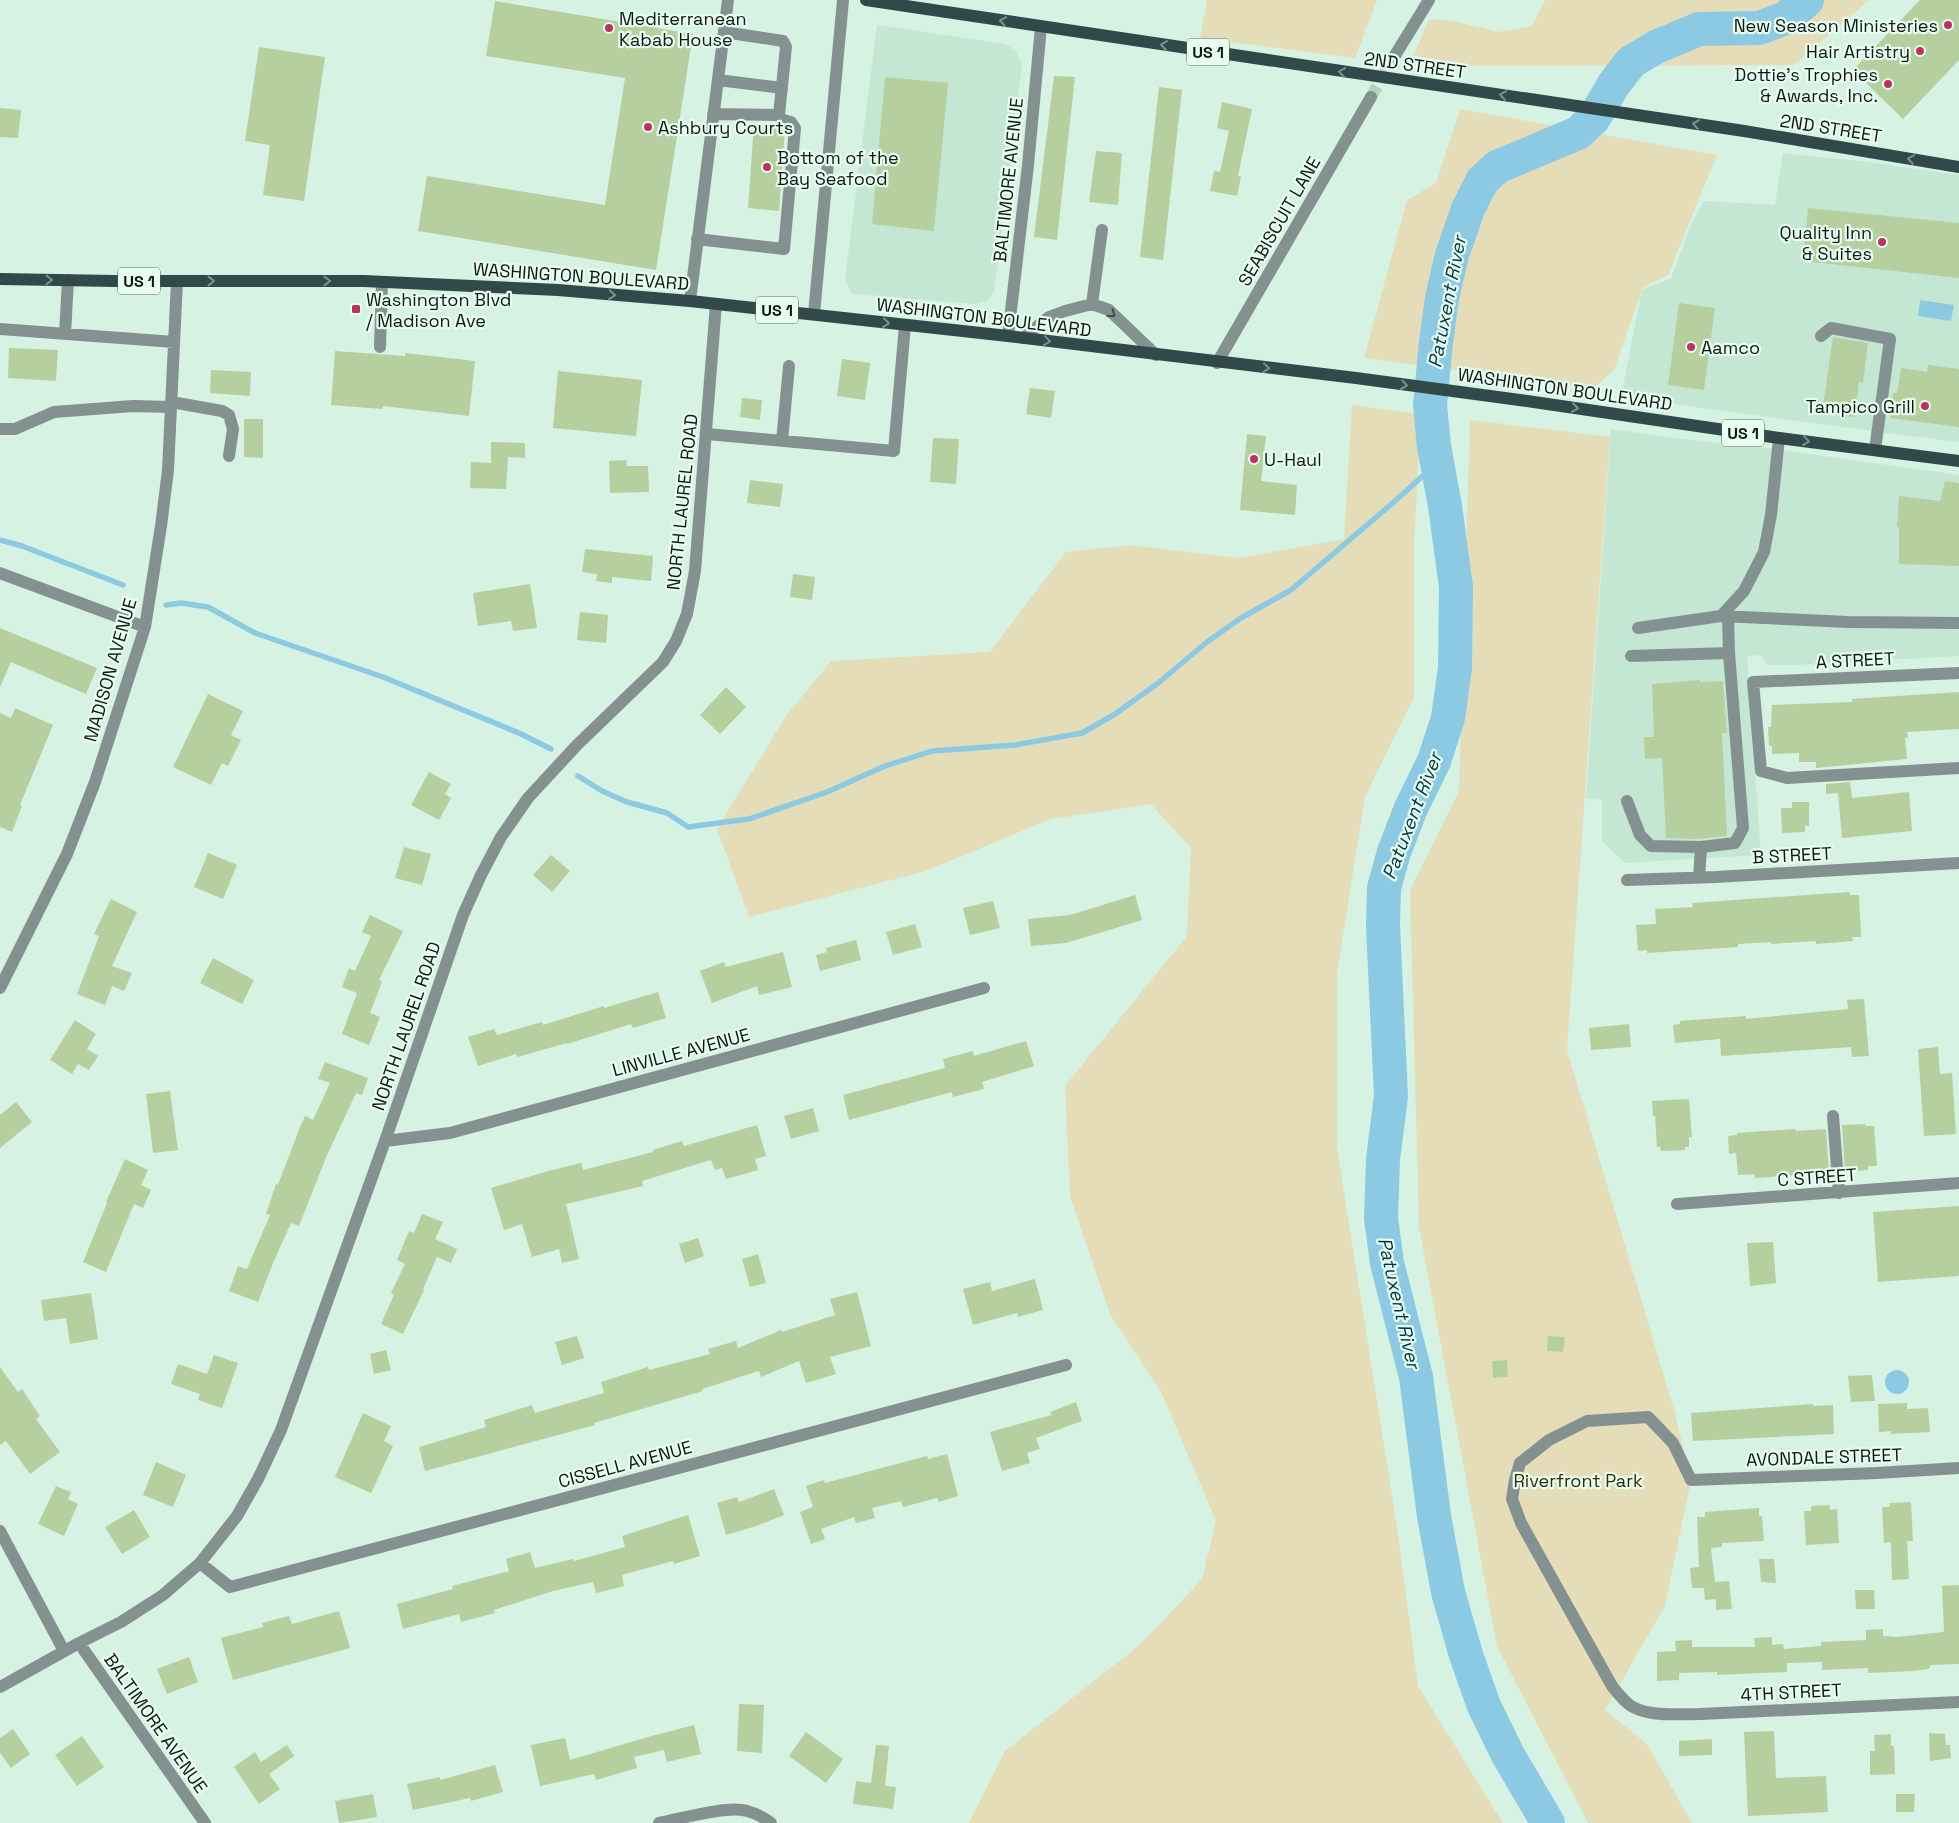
<svg xmlns="http://www.w3.org/2000/svg" width="1959" height="1823" viewBox="0 0 1959 1823" font-family="'Space Grotesk',sans-serif">
<style>
.built{fill:#c4e7d4}
.green{fill:#e4ddb8}
.water{fill:#8ccae3}
.lines{fill:none;stroke-linecap:round;stroke-linejoin:round}
.stream{stroke:#8ccae3;stroke-width:5.5}
.river{stroke:#8ccae3;stroke-width:34}
.building{fill:#b6cf9e}
.minor-tunnel{stroke:#b8d1c4;stroke-width:12;stroke-dasharray:12 6;stroke-linecap:butt}
.minor{stroke:#839191;stroke-width:12}
.major{stroke:#314a49;stroke-width:12}
.oneway{stroke:#7a928c}
.oneway2{stroke:#434e4c}
.poi-dot{fill:#bf3163;stroke:#e7fef1;stroke-width:2}
.labels{text-anchor:middle;dominant-baseline:central;stroke-width:4.5;stroke-linejoin:round;paint-order:stroke}
.shield{fill:#e7fef1;stroke:#4f5d56;stroke-width:1}
.shield-label{font-size:16px;font-weight:bold;fill:#0e1813}
.poi-label{font-size:18px;fill:#0e1813;stroke:#e7fef1;text-anchor:start}
.street-label{font-size:18px;fill:#0e1813;stroke:#e7fef1}
.park-label{font-size:18px;fill:#322b00;stroke:#e7fef1}
.water-label{font-size:19px;font-style:italic;fill:#003748;stroke:#e7fef1}
</style>
<rect width="100%" height="100%" fill="#d6f2e3"/>
<path class="built" d="M877 25 1006 44 1016 52 1022 65 994 292 987 301 974 304 852 294 845 279Z
M1783 153 1868 162 1959 175V442L1886 433 1621 397 1642 290 1671 278 1692 222 1704 201 1775 205Z
M1611 429 1676 438 1767 448 1959 475V656L1793 665H1766L1762 655 1747 656 1761 855 1625 863 1602 841V800L1586 798Z"/>
<path class="green" d="M1207 0H1377L1355 58 1200 38Z
M1545 0H1869L1794 65 1409 66 1429 19 1453 21 1499 32 1532 26Z
M1460 109 1717 155 1668 275 1643 287 1614 370 1592 389 1364 358 1407 200 1436 183Z
M1352 405 1421 414 1414 546V697L1365 797 1337 973V1148L1397 1527 1418 1686 1503 1823H969L1005 1751 1141 1644 1202 1579 1216 1521 1161 1392 1110 1314 1070 1196 1065 1086 1187 936 1191 848 1151 804 1051 819 926 871 749 917 717 829 786 716 831 661 990 652 1066 552 1129 545 1239 558 1344 539Z
M1470 420 1610 437 1567 1050 1674 1410 1691 1480 1665 1606 1605 1710 1647 1744 1692 1823H1588L1497 1646 1419 1227 1410 890 1459 791Z"/>
<path class="water" d="M1920 300 1954 305 1951 321 1918 316Z
M1885 1382a12 12 0 1 1 24 0a12 12 0 1 1-24 0Z"/>
<g class="lines">
<path class="stream" d="M0 540 22 546 123 585
M166 605 181 603 208 607 255 633 383 677 519 733 551 749
M578 776 602 791 627 802 667 813 688 827 749 819 827 792 885 766 932 751 1015 745 1082 733 1115 714 1157 684 1207 642 1241 618 1291 590 1395 501 1437 463"/>
<path class="river" d="M1548 1823 1508 1755 1484 1706 1466 1655 1448 1592 1434 1516 1416 1377 1387 1263 1381 1218 1383 1159 1391 1096 1383 926 1384 888 1394 852 1411 808 1434 761 1448 718 1455 668 1456 587 1445 506 1434 446 1430 405 1436 342 1442 298 1452 255 1468 209 1482 181 1497 167 1578 133 1594 118 1614 84 1631 62 1656 47 1699 29 1759 28 1786 18 1807 0"/>
</g>
<path class="building" d="M1920 0H1959V60L1903 119 1853 70Z
M495 1 693 34 656 270 418 231 427 176 605 205 625 78 486 56Z
M259 47 325 57 304 201 263 195 270 145 245 141Z
M1054 76 1075 77 1057 240 1034 237Z
M885 77 948 83 934 231 872 224Z
M1159 87 1182 90 1163 260 1140 257Z
M1222 102 1252 109 1238 176H1241L1237 196 1210 191 1214 171 1220 172 1229 131 1217 128Z
M0 108 21 110 18 138 0 137Z
M754 124 777 126 785 129 779 211 748 208Z
M1096 151 1122 153 1118 205 1089 202Z
M1808 208 1959 223V278L1803 261Z
M1679 303 1715 308 1704 390 1668 385Z
M1833 337 1868 343 1863 383 1859 382 1855 417 1822 413Z
M9 348 58 350 56 381 8 378Z
M335 351 405 356V353L475 361 469 416 383 406 382 409 331 405Z
M842 359 870 363 865 400 837 396Z
M1928 365 1959 369V427L1890 418 1893 393H1897L1901 368 1927 372Z
M211 370 251 372 250 396 210 393Z
M558 371 642 380 636 436 553 428Z
M1030 388 1055 391 1051 418 1026 414Z
M742 398 762 400 760 420 740 417Z
M244 419H263V458L244 457Z
M1247 434 1266 436 1261 481 1297 485 1295 515 1240 510Z
M933 438 959 439 956 484 930 482Z
M491 442 525 443V458L508 457 506 489 470 488 471 462 491 463Z
M626 460 627 466H648L649 492 610 493 609 461Z
M750 480 783 484 780 507 747 503Z
M1945 481 1959 483V566L1899 564V527H1897L1899 496 1940 501Z
M585 549 653 556 651 581 612 577V583L596 581 597 574 582 572Z
M793 574 815 577 812 600 790 597Z
M530 584 537 628 513 631 511 621 478 626 473 593Z
M580 612 608 615 606 643 577 640Z
M0 628 97 668 86 694 11 662 0 687Z
M1700 680V682L1723 681 1727 733H1722L1727 836 1696 839 1666 838 1662 758 1645 759 1644 737H1654L1652 684Z
M726 687 746 707 720 734 700 715Z
M1959 692V729L1907 732 1908 738H1905L1907 759 1816 768V762H1799V753L1772 754V746H1769L1768 727H1771L1772 705 1852 702V699Z
M208 694 243 711 231 735 241 740 228 766 222 763 211 785 173 767Z
M15 708 53 725 20 805 22 806 12 832 0 827V713L11 718Z
M429 772 451 784 445 794 451 798 439 820 411 805Z
M1850 782 1852 798 1909 792 1912 831 1842 838 1838 793 1826 794V784Z
M1792 802H1809V826H1805V832L1782 833 1781 808H1792Z
M404 847 431 854 422 885 395 878Z
M208 853 237 865 223 899 194 887Z
M551 855 570 871 552 892 533 875Z
M1849 892 1850 895H1859L1861 937H1852L1853 941 1816 944V941L1771 944V942L1738 944V947L1647 953V950L1638 951 1636 925 1656 924 1655 909 1693 907 1692 903Z
M1135 895 1142 920 1066 943 1031 946 1028 919 1070 915Z
M111 899 137 912 112 966 132 973 124 991 112 986 105 1005 77 994 99 936 94 934Z
M993 901 1000 928 970 935 963 908Z
M370 915 403 931 379 980 382 982 370 1013 380 1017 369 1045 342 1034 357 993 342 987 349 968 355 971 371 936 362 932Z
M915 924 922 947 893 955 886 932Z
M856 940 861 960 820 971 816 955 827 952 826 948Z
M783 952 792 987 759 995 757 986 712 1003 700 971 724 962 726 967Z
M213 958 254 980 242 1004 200 983Z
M658 992 666 1018 633 1028 631 1024 567 1044V1043L517 1057 516 1054 478 1066 468 1037 494 1029 497 1035 542 1022 543 1025 604 1006V1008Z
M1864 999 1869 1056 1852 1057 1851 1047 1721 1056 1720 1039 1675 1043 1673 1025 1680 1024V1021L1746 1016V1019L1848 1009 1847 1000Z
M75 1020 96 1034 87 1049 98 1056 89 1070 78 1064 72 1074 50 1060Z
M1629 1024 1631 1047 1591 1050 1589 1028Z
M1026 1041 1034 1066 982 1082 984 1089 953 1097 952 1092 849 1120 843 1095 945 1068 943 1059 973 1051 974 1056Z
M1938 1047 1940 1074 1952 1073 1956 1134 1924 1136 1918 1049Z
M325 1062 368 1078 362 1095 356 1093 327 1155 299 1226 291 1223 273 1263 258 1302 229 1291 238 1266 247 1269 270 1215 266 1214 276 1184 278 1185 300 1127 305 1116 313 1120 330 1083 318 1079Z
M170 1091 178 1150 153 1153 146 1094Z
M1689 1099 1692 1137H1689V1147H1685V1150L1661 1151 1660 1147H1657L1655 1116H1653L1652 1101Z
M16 1102 32 1122 0 1148V1115Z
M813 1108 819 1131 791 1139 784 1116Z
M1865 1124V1126H1874L1877 1166H1868V1170L1845 1172 1842 1125Z
M757 1125 766 1156 755 1159 758 1170 726 1179 722 1168 715 1170 711 1160 642 1181 643 1186 566 1204 579 1259 562 1263 559 1249 532 1257 522 1224 504 1230 491 1188 548 1171 581 1163 583 1170 653 1152V1150L682 1141 684 1146Z
M1795 1129 1796 1131 1826 1129 1829 1173 1755 1178 1754 1174 1738 1175 1736 1153 1729 1154 1728 1136 1737 1135V1133Z
M125 1159 148 1170 141 1185 151 1190 143 1208 134 1204 106 1272 83 1262 107 1203 106 1202Z
M1959 1206V1276L1878 1282 1873 1212Z
M422 1214 443 1222 435 1239 457 1249 451 1263 437 1257 423 1289 424 1290 403 1334 381 1324 394 1295 391 1293 405 1264 397 1260 409 1231 414 1233Z
M698 1238 704 1256 685 1263 679 1244Z
M1773 1242 1776 1283 1750 1286 1747 1243Z
M758 1254 766 1283 750 1287 742 1259Z
M1035 1279 1043 1310 1018 1317 1017 1313 973 1325 963 1289 990 1282 992 1291Z
M857 1292 871 1346 830 1357 836 1374 806 1383 799 1361 761 1377 759 1371 702 1389 703 1391 594 1423 595 1425 425 1471 419 1447 486 1427 484 1420 532 1405 535 1413 604 1393 601 1382 648 1367 649 1370 710 1354 708 1349 736 1341 738 1348 781 1330 782 1332 835 1315 830 1299Z
M91 1293 98 1339 70 1344 66 1318 44 1321 41 1300Z
M577 1336 584 1358 562 1365 555 1342Z
M1548 1336 1565 1337 1563 1352 1547 1351Z
M386 1350 391 1370 374 1374 370 1354Z
M214 1355 238 1363 222 1408 198 1400 200 1394 171 1384 178 1364 207 1374Z
M1507 1360 1508 1377 1493 1378 1492 1361Z
M0 1367 18 1392 22 1389 40 1416 36 1419 60 1452 30 1474 6 1441 0 1445Z
M1872 1375 1875 1401 1851 1402 1848 1376Z
M1076 1402 1082 1421 1036 1438 1040 1449 1027 1453 1030 1463 1002 1471 990 1432 1052 1415 1050 1412Z
M1907 1403V1409L1928 1408 1930 1432 1891 1434V1431L1879 1432 1878 1404Z
M1813 1404V1406L1833 1405 1834 1434 1693 1441 1691 1413Z
M363 1413 391 1426 384 1441 393 1446 371 1493 335 1477Z
M947 1454 958 1496 939 1502 937 1498 903 1507 901 1501 872 1508 875 1518 856 1523 854 1517 821 1529 825 1539 811 1544 800 1512 813 1507 806 1486 824 1480 825 1483 927 1456 928 1459Z
M156 1462 186 1475 173 1507 143 1495Z
M56 1486 71 1492 68 1499 78 1504 64 1536 38 1524Z
M774 1489 784 1515 756 1526 726 1535 717 1503 737 1497 739 1502Z
M1911 1502 1913 1541H1907L1909 1579 1892 1580 1891 1542 1884 1543 1882 1507H1890L1889 1503Z
M1830 1505V1510L1837 1509 1839 1543 1806 1545 1804 1511H1811V1506Z
M1759 1508V1516H1762L1764 1541 1722 1543V1547L1711 1548 1715 1582 1729 1581 1732 1609 1716 1610V1599L1705 1600 1704 1588H1692L1690 1568 1699 1567 1697 1517H1705V1512Z
M134 1510 150 1537 122 1554 105 1527Z
M688 1515 700 1556 674 1564 673 1561 622 1575 624 1586 596 1593 593 1582 553 1591 494 1610 495 1613 461 1622 459 1614 403 1629 397 1604 453 1589 452 1586 509 1571 506 1559 530 1552 535 1568 573 1559 574 1561 625 1547 622 1536Z
M1759 1559H1774L1776 1583 1761 1582Z
M1959 1585V1664L1931 1665 1929 1669 1913 1671 1868 1673V1668L1822 1670V1662L1787 1663V1672L1717 1675V1672L1679 1673V1680L1657 1681V1652L1676 1651 1675 1641 1692 1640V1647H1755L1754 1638 1772 1637V1645L1783 1644 1784 1649 1821 1646V1642L1866 1640V1630L1883 1629V1636L1896 1637 1944 1632 1942 1586Z
M1855 1590H1874L1875 1609H1856Z
M339 1611 350 1648 233 1680 221 1638 263 1627 262 1623 289 1616 292 1624Z
M189 1657 198 1682 167 1694 157 1669Z
M739 1704 764 1705 762 1753 737 1751Z
M694 1725 701 1754 667 1762 664 1750 634 1757 637 1768 596 1780 594 1774 540 1786 531 1745 565 1738 570 1760 648 1737Z
M13 1729 30 1754 11 1768 0 1753V1738Z
M1774 1731 1776 1778 1826 1776 1828 1812 1748 1816 1744 1732Z
M806 1732 843 1759 826 1783 789 1756Z
M1929 1733 1945 1734 1946 1745H1950L1951 1758 1930 1761Z
M1891 1734V1746H1894L1895 1774 1870 1775V1751H1875L1874 1735Z
M82 1736 104 1767 77 1786 55 1755Z
M1712 1739V1755L1679 1756V1741Z
M287 1745 294 1756 269 1774 280 1789 259 1804 234 1767 255 1752 261 1762Z
M876 1745 889 1746 885 1786 896 1787 893 1809 853 1804 856 1781 871 1783Z
M495 1765 503 1792 471 1801 470 1798 413 1810 407 1784 440 1777V1780Z
M373 1794 377 1817 339 1823 335 1801Z
M1896 1794H1915L1914 1812H1896Z"/>
<g class="lines">
<path class="minor-tunnel" d="M1371 97 1394 57"/>
<path class="minor" d="M1394 57 1429 0
M718 80 782 88
M713 114 779 115
M697 239 784 249 795 128 791 122 783 120 779 115 786 47 783 41 724 32
M690 301 728 0
M1092 304 1102 230
M814 314 843 0
M0 329 174 342
M65 334 68 280
M1008 336 1028 165 1041 27
M1821 336 1831 328 1890 339 1875 450
M1023 338 1049 317 1065 311 1092 304 1109 310 1156 355
M380 347 382 282
M1217 363 1371 97
M171 402 222 411 229 415 233 429 229 456
M0 429H15L54 412 133 406 171 407
M707 434 894 451 905 325
M782 441 789 366
M0 573 145 627
M1721 616 1848 622 1959 623
M1728 616 1729 653
M1638 628 1721 616 1744 591 1764 552 1771 515 1779 438
M1959 673 1753 682 1761 771 1787 778 1959 768
M1627 801 1640 835 1651 846 1701 847 1735 843 1743 828 1729 653 1631 656
M1699 878 1701 847
M1627 880 1716 877 1959 863
M0 988 67 854 95 782 145 627 161 526 168 470 177 281
M1833 1116 1839 1193
M385 1141 450 1133 984 988
M1677 1204 1959 1183
M1959 1468 1877 1473 1691 1480 1673 1443 1648 1417 1587 1421 1549 1440 1520 1463 1515 1480 1512 1499 1521 1523 1612 1686C1616 1691 1620 1696 1625 1701 1641 1718 1678 1714 1700 1714L1959 1702
M0 1531 64 1651
M200 1563 230 1587 1066 1365
M79 1643 205 1823
M0 1687 79 1643 121 1622 163 1595 200 1563 237 1516 258 1479 281 1430 385 1141 463 915 481 875 501 837 528 798 577 745 663 662 676 641 687 614 695 571 716 304
M659 1823C680 1819 728 1805 747 1811 756 1813 764 1818 771 1823"/>
<path class="major" d="M866 0 1744 131 1959 167
M0 279 114 281H364L558 290 690 301 1008 336 1356 378 1527 401 1779 438 1959 461"/>
</g>
<defs><path id="oneway-chevron" d="M-2-3.5L2.5 0L-2 3.5" fill="none" stroke-width="1.6" stroke-linecap="round" stroke-linejoin="round" transform="scale(1.25)"/></defs>
<g class="oneway">
<use href="#oneway-chevron" transform="translate(1003 21) rotate(-171)"/>
<use href="#oneway-chevron" transform="translate(1164 45) rotate(-172)"/>
<use href="#oneway-chevron" transform="translate(1342 72) rotate(-172)"/>
<use href="#oneway-chevron" transform="translate(1503 95) rotate(-172)"/>
<use href="#oneway-chevron" transform="translate(1696 124) rotate(-172)"/>
<use href="#oneway-chevron" transform="translate(1911 159) rotate(-171)"/>
<use href="#oneway-chevron" transform="translate(49 280) rotate(1)"/>
<use href="#oneway-chevron" transform="translate(211 281)"/>
<use href="#oneway-chevron" transform="translate(327 281)"/>
<use href="#oneway-chevron" transform="translate(612 295) rotate(5)"/>
<use href="#oneway-chevron" transform="translate(886 323) rotate(7)"/>
<use href="#oneway-chevron" transform="translate(1047 341) rotate(7)"/>
<use href="#oneway-chevron" transform="translate(1266 368) rotate(6)"/>
<use href="#oneway-chevron" transform="translate(1404 385) rotate(7)"/>
<use href="#oneway-chevron" transform="translate(1575 408) rotate(8)"/>
<use href="#oneway-chevron" transform="translate(1806 441) rotate(7)"/>
</g>
<use class="oneway2" href="#oneway-chevron" transform="translate(1112 314) rotate(37)"/>
<g class="poi-dot">
<circle cx="1948" cy="25" r="5"/>
<circle cx="609" cy="28" r="5"/>
<circle cx="1920" cy="51" r="5"/>
<circle cx="1888" cy="84" r="5"/>
<circle cx="648" cy="127" r="5"/>
<circle cx="767" cy="167" r="5"/>
<circle cx="1882" cy="242" r="5"/>
<rect x="351" y="304" width="10" height="10" rx="2.5"/>
<circle cx="1691" cy="347" r="5"/>
<circle cx="1925" cy="406" r="5"/>
<circle cx="1254" cy="459" r="5"/>
</g>
<g class="labels">
<g class="shield">
<rect x="1187" y="38.5" width="42" height="27" rx="4"/>
<rect x="118" y="267.5" width="42" height="27" rx="4"/>
<rect x="756" y="296.5" width="42" height="27" rx="4"/>
<rect x="1722" y="419.5" width="42" height="27" rx="4"/>
</g>
<g class="shield-label">
<text x="1208" y="52">US 1</text>
<text x="139" y="281">US 1</text>
<text x="777" y="310">US 1</text>
<text x="1743" y="433">US 1</text>
</g>
<g class="poi-label">
<text x="619" y="18">Mediterranean<tspan x="619" dy="21">Kabab House</tspan></text>
<text x="1938" y="25" text-anchor="end">New Season Ministeries</text>
<text x="1910" y="51" text-anchor="end">Hair Artistry</text>
<text x="1878" y="74" text-anchor="end">Dottie’s Trophies<tspan x="1878" dy="21">&amp; Awards, Inc.</tspan></text>
<text x="658" y="127">Ashbury Courts</text>
<text x="777" y="157">Bottom of the<tspan x="777" dy="21">Bay Seafood</tspan></text>
<text x="1872" y="232" text-anchor="end">Quality Inn<tspan x="1872" dy="21">&amp; Suites</tspan></text>
<text x="366" y="299">Washington Blvd<tspan x="366" dy="21">/ Madison Ave</tspan></text>
<text x="1701" y="347">Aamco</text>
<text x="1915" y="406" text-anchor="end">Tampico Grill</text>
<text x="1264" y="459">U-Haul</text>
</g>
<g class="street-label">
<text transform="translate(1415 65) rotate(8)">2ND STREET</text>
<text transform="translate(1831 128) rotate(9)">2ND STREET</text>
<text transform="translate(1008 180) rotate(-84)">BALTIMORE AVENUE</text>
<text transform="translate(1279 221) rotate(-60)">SEABISCUIT LANE</text>
<text transform="translate(581 276) rotate(4)">WASHINGTON BOULEVARD</text>
<text transform="translate(984 317) rotate(7)">WASHINGTON BOULEVARD</text>
<text transform="translate(1565 389) rotate(8)">WASHINGTON BOULEVARD</text>
<text transform="translate(682 502) rotate(-84)">NORTH LAUREL ROAD</text>
<text transform="translate(1855 660) rotate(-3)">A STREET</text>
<text transform="translate(110 670) rotate(-74)">MADISON AVENUE</text>
<text transform="translate(1792 855) rotate(-3)">B STREET</text>
<text transform="translate(406 1026) rotate(-71)">NORTH LAUREL ROAD</text>
<text transform="translate(681 1052) rotate(-15)">LINVILLE AVENUE</text>
<text transform="translate(1817 1177) rotate(-4)">C STREET</text>
<text transform="translate(1824 1457) rotate(-2)">AVONDALE STREET</text>
<text transform="translate(625 1464) rotate(-15)">CISSELL AVENUE</text>
<text transform="translate(1791 1692) rotate(-3)">4TH STREET</text>
<text transform="translate(156 1723) rotate(55)">BALTIMORE AVENUE</text>
</g>
<g class="park-label">
<text x="1578" y="1480">Riverfront Park</text>
</g>
<g class="water-label">
<text transform="translate(1447 302) rotate(-79)">Patuxent River</text>
<text transform="translate(1412 816) rotate(-69)">Patuxent River</text>
<text transform="translate(1399 1303) rotate(77)">Patuxent River</text>
</g>
</g>
</svg>
